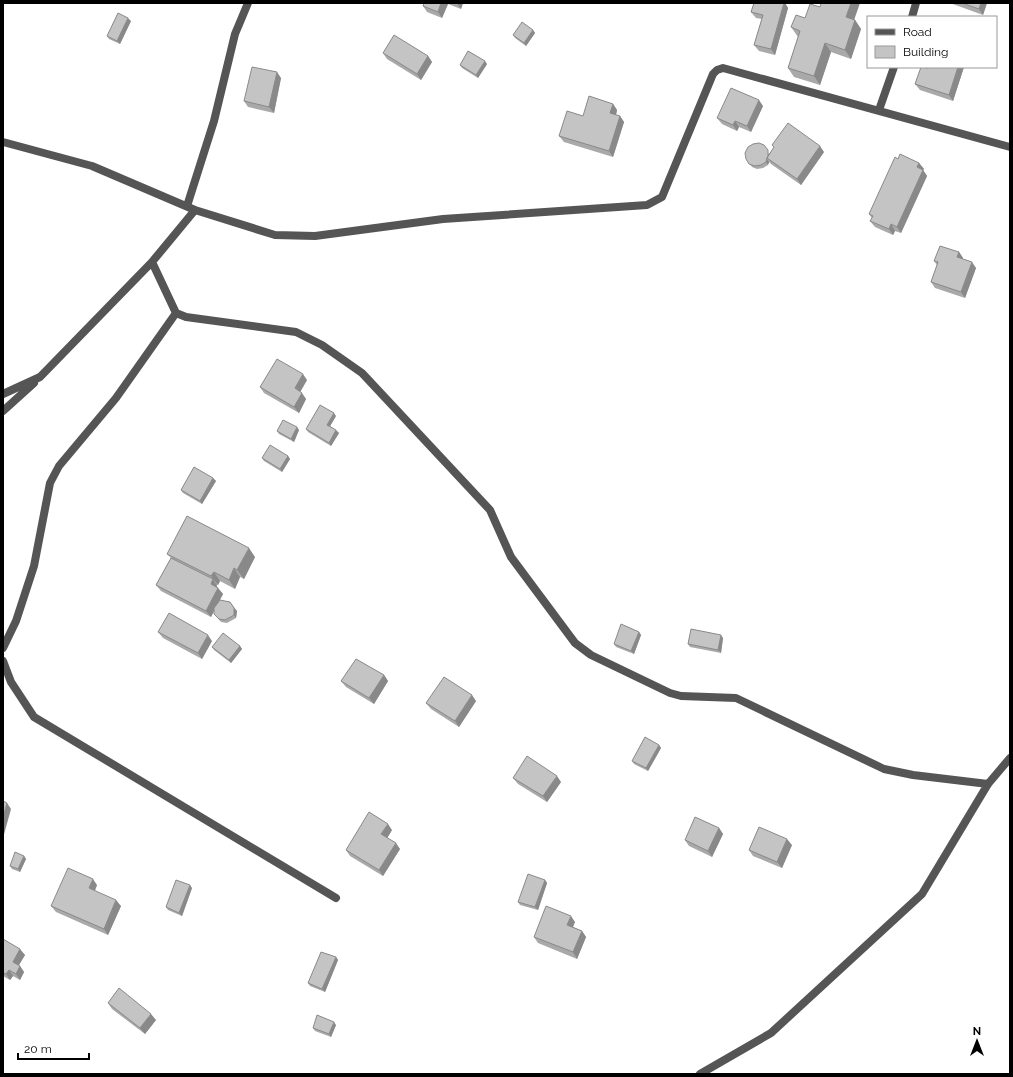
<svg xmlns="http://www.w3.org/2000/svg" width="1013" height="1077" viewBox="0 0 1013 1077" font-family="Raleway,sans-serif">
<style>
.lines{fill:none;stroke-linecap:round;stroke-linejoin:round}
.street{stroke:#555;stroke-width:8}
.wall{fill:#a9a9a9}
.shaded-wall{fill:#898989}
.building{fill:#c4c4c4;stroke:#898989}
</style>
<rect width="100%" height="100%" fill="#fff"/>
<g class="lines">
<path class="street" d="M912 17 916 3
M879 110 894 67
M3 142 92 166 195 210 275 235 315 236 443 219 647 205 662 197 713 74 717 70 723 68 1010 147
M187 206 214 121 235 34 248 3
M152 262 176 313 186 317 296 332 322 345 362 373 490 510 511 557 575 643 591 655 670 693 681 696 736 698 884 769 913 775 988 784
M3 394 40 377 152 262 195 210
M3 411 34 383
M3 648 16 621 34 566 50 483 59 466 116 398 176 313
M3 661 11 682 34 717 336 898
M700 1074 771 1033 922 894 988 784 1010 758"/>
</g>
<path class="wall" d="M424 3H463L461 9 448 4 442 18 427 12 423 6Z
M754 3H785L788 8 775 55 759 51 754 45 762 19 756 18 751 12Z
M950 3H987L983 15Z
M805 18 854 20H855L861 29 851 59 831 52 820 85 794 77 788 68 798 37 791 27Z
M131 21 120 44 109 39 107 36Z
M533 30 535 33 526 46 515 38 513 35Z
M383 53 428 56 432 62 421 80 387 59Z
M487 64 478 78 462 68 460 65Z
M928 67H964L953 101 920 90 915 84Z
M281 78 274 113 248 107 244 101Z
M613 104 617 110 616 115 620 116 624 122 613 157 564 142 559 136 583 116Z
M763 106 751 132 739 127 737 131 722 124 717 118Z
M772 145 824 152 801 185 771 164 769 162 768 165 763 168 757 169 752 167 746 159 770 153 774 148Z
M898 159 919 163 924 169 923 170 927 176 901 233 895 231 893 235 875 227 870 221 872 218 869 214Z
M959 252 963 258V259L976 268 965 298 935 288 931 282 937 265 934 261Z
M307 380 300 392 306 399 299 413 264 393 260 387Z
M336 416 330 426 339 433 331 446 308 432 306 429Z
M299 430 294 442 279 434 277 431Z
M288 456 290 459 282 472 264 461 262 458Z
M213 478 216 481 202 504 183 493 181 490Z
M167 554 255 557 244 579 240 577 235 589 220 581 218 585H217V587L223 594 218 603 230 602 237 611 236 618 227 623 221 622 214 614V610L211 617 161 591 156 585 171 558Z
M158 632 212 641 202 659 163 638Z
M639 632 641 635 634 654 616 647 614 644Z
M723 638 721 653 690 647 688 644Z
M240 646 242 649 231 663 214 650 212 647Z
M384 675 388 681 374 704 346 687 341 681Z
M476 701 459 727 431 709 426 703Z
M659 745 661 748 648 771 634 764 632 761Z
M513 778 561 782 547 802 518 784Z
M719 828 723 834 712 857 689 846 685 840Z
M392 830 387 838 400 849 383 876 350 856 346 850Z
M792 845 782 868 753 856 749 850Z
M24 856 26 859 20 872 12 869 10 866Z
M545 880 547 883 538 910 520 905 518 902Z
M97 885 95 891 121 906 108 935 56 912 51 906Z
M192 888 182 916 168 910 166 907Z
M575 922 573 927 582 931 586 937 577 959 538 943 534 937Z
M3 940 25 955 19 965 24 972 20 980 13 976 10 980 3 976Z
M336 957 338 960 325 992 310 986 308 983Z
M108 1003 156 1020 145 1034 112 1009Z
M336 1025 331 1037 315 1031 313 1028Z"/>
<path class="shaded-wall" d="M441 3H447L448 4 442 18 438 12Z
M457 3H463L461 9Z
M784 3H785L788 8 775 55 771 49Z
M851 3H860L852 26 846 17Z
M981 3H987L983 15 979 9Z
M128 18 131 21 120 44 117 41Z
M855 20 861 29 851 59 845 50Z
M533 30 535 33 526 46 524 43Z
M825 43 831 52 820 85 814 76Z
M428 56 432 62 421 80 417 74Z
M485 61 487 64 478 78 476 75Z
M958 67H964L953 101 949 95Z
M277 72 281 78 274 113 269 107Z
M759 100 763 106 751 132 747 126Z
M613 104 617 110 615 119 610 113Z
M620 116 624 122 613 157 609 151Z
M735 121 739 127 737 131 733 125Z
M820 146 824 152 801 185 797 179Z
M767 159 769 162 768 165 766 162Z
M919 163 924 169 923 170 927 176 901 233 897 227 917 167Z
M891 224 895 231 893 235 889 229Z
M959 252 963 258 962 263 957 257Z
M972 262 976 268 965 298 961 292Z
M303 374 307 380 299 394 295 388Z
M302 393 306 399 299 413 294 407Z
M334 413 336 416 329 428 327 425Z
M297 427 299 430 294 442 291 439Z
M336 430 339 433 331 446 329 443Z
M288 456 290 459 282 472 280 469Z
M213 478 216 481 202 504 200 501Z
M249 548 255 557 244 579 237 570Z
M234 568 240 577 235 589 229 580Z
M214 572 220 581 218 585 211 576Z
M213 579 217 586 215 590 211 584Z
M218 588 223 594 211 617 206 611Z
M234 608 237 611 236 618 234 615Z
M639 632 641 635 634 654 631 651Z
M208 635 212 641 202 659 198 653Z
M721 635 723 638 721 653 718 650Z
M240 646 242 649 231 663 229 660Z
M384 675 388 681 374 704 369 698Z
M472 695 476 701 459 727 455 721Z
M659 745 661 748 648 771 646 768Z
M557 776 561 782 547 802 543 796Z
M7 803 11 809 3 838V817Z
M388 824 392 830 386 840 381 834Z
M719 828 723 834 712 857 708 851Z
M787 839 792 845 782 868 777 862Z
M396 843 400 849 383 876 379 870Z
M24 856 26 859 20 872 18 869Z
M93 879 97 885 93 894 89 888Z
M545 880 547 883 538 910 535 907Z
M190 885 192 888 182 916 179 913Z
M116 900 121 906 108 935 104 929Z
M571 916 575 922 571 931 567 925Z
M582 931 586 937 577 959 573 952Z
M20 949 25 955 17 968 13 962Z
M336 957 338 960 325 992 322 989Z
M20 966 24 972 20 980 16 974Z
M9 970 13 976 10 980 6 974Z
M151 1014 156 1020 145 1034 140 1028Z
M334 1022 336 1025 331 1037 329 1034Z"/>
<path class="building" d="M424 3H441L438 12 423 6Z
M754 3H784L771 49 754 45 763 15 751 12Z
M821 3H851L846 17 855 20 845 50 825 43 814 76 788 68 800 31 791 27 796 15 805 18 810 4 820 7Z
M962 3H981L979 9Z
M118 13 128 18 117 41 107 36Z
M522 22 533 30 524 43 513 35Z
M394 35 428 56 417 74 383 53Z
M468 51 485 61 476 75 460 65Z
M252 67 277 72 269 107 244 101Z
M921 67 928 68V67H958L949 95 915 84Z
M731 88 759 100 747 126 735 121 733 125 717 118Z
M589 96 613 104 610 113 620 116 609 151 559 136 567 111 583 116Z
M788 123 820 146 797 179 767 158 774 147 772 145Z
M759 143 764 145 768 150V156L767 158 766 162 761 165 755 166 749 164 746 159 745 153 748 147 753 144Z
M900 154 919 163 917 167 923 170 897 227 891 224 889 229 870 221 873 216 869 214 895 157 898 159Z
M940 246 959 252 957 257 972 262 961 292 931 282 938 262 934 261Z
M277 359 303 374 295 388 302 393 294 407 260 387Z
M320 405 334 413 327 425 336 430 329 443 306 429Z
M283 420 297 427 291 439 277 431Z
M270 445 288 456 280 469 262 458Z
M194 467 213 478 200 501 181 490Z
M187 516 249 548 237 570 234 568 229 580 214 572 211 576 167 554Z
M171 558 213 579 211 584 218 588 206 611 156 585Z
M220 600 230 602 234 608V615L225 620 219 619 214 614V608Z
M169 613 208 635 198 653 158 632Z
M621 624 639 632 631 651 614 644Z
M691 629 721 635 718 650 688 644Z
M223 633 240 646 229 660 212 647Z
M356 659 384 675 369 698 341 681Z
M444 677 472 695 455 721 426 703Z
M645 737 659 745 646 768 632 761Z
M527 756 557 776 543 796 513 778Z
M3 801 7 803 3 817Z
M369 812 388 824 381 834 396 843 379 870 346 850Z
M695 817 719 828 708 851 685 840Z
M759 827 787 839 777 862 749 850Z
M15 852 24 856 18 869 10 866Z
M68 868 93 879 89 888 116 900 104 929 51 906Z
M528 874 545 880 535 907 518 902Z
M176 880 190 885 179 913 166 907Z
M546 906 571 916 567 925 582 931 573 952 534 937Z
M3 939 20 949 13 962 20 966 16 974 9 970 6 974 3 973Z
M321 952 336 957 322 989 308 983Z
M119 988 151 1014 140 1028 108 1003Z
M317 1015 334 1022 329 1034 313 1028Z"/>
<rect width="1013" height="1077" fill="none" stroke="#000000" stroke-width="8"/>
<rect x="867" y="16" width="130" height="52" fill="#ffffff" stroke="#999999"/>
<rect x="875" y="29" width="20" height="6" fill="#555555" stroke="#999999"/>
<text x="903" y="36" font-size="12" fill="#000000">Road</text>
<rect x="875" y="46" width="20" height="12" fill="#c4c4c4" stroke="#999999"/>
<text x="903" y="56" font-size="12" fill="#000000">Building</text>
<g transform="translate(977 1041)" stroke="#ffffff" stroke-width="3" paint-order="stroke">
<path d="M0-3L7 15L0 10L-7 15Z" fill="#000000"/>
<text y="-6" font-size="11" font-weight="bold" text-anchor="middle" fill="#000000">N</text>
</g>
<path d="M18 1053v6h71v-6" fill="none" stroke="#000000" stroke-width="2"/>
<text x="24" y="1053" font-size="12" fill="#000000" stroke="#ffffff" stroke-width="3" paint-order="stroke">20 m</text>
</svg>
